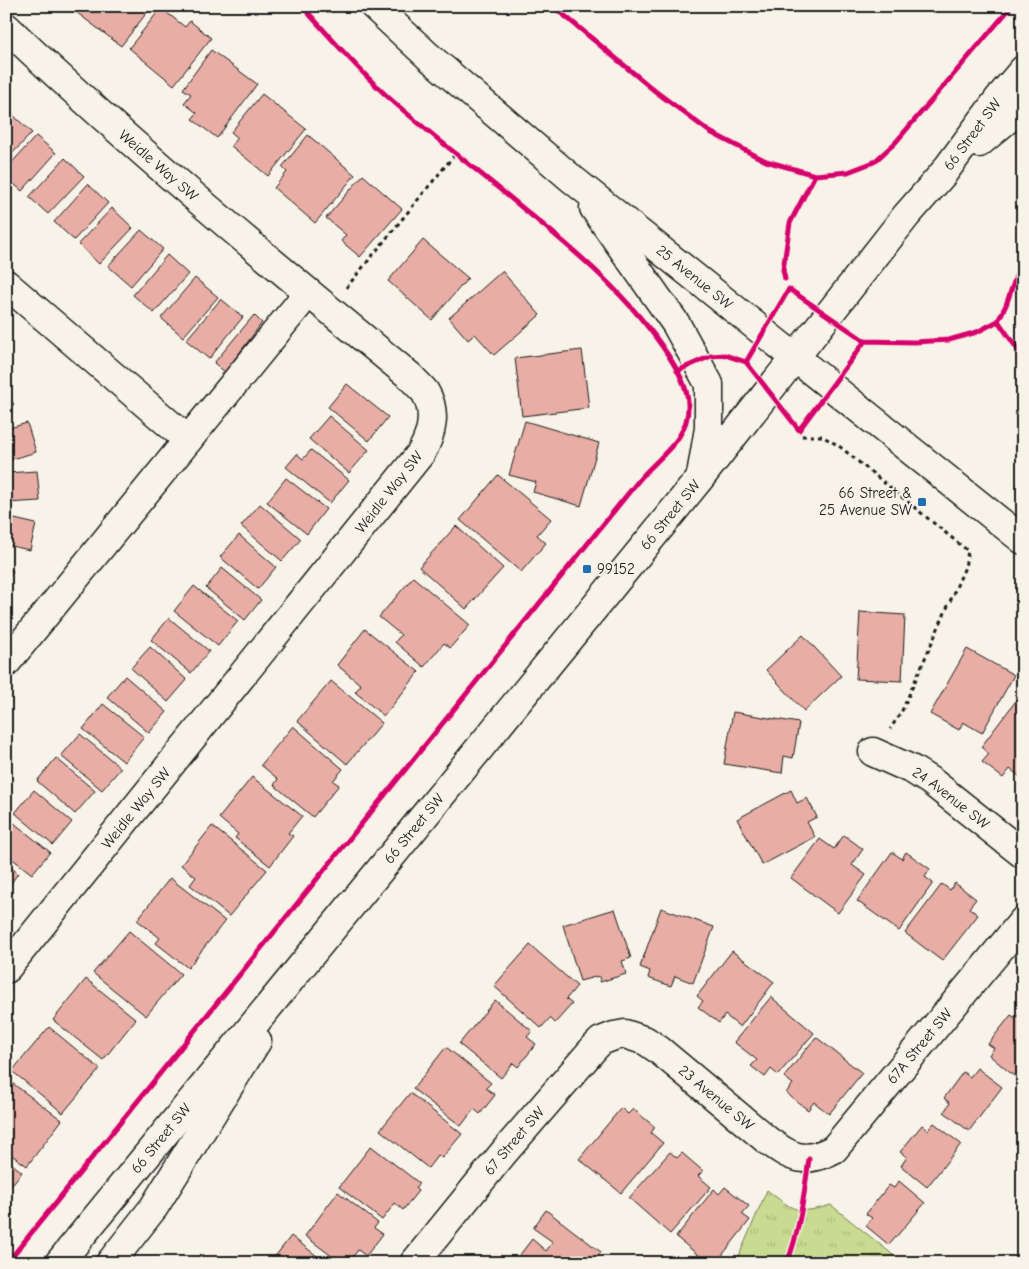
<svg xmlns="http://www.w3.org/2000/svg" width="1029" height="1269" viewBox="0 0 1029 1269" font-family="'Comic Neue',sans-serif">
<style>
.grass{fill:url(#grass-tufts);stroke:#727c56}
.building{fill:#e8ada4;stroke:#1c1c1c}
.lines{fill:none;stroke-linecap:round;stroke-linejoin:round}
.minor-casing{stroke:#1c1c1c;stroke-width:31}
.major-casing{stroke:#1c1c1c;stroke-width:31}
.path{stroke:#1c1c1c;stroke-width:3;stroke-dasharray:4 4;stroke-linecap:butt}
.minor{stroke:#f7f3e8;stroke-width:28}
.major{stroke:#f7f3e8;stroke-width:28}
.cycleway-casing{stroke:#f7f3e8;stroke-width:8}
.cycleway{stroke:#d6006c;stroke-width:5}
.poi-dot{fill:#1f6fb2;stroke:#f7f3e8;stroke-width:2}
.labels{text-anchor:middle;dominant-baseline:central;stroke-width:4;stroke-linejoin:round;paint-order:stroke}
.street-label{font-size:15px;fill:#1c1c1c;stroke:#f7f3e8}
.poi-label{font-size:15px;fill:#1c1c1c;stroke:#f7f3e8;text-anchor:end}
</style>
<defs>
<pattern id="grass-tufts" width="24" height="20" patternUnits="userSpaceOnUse" patternTransform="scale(1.25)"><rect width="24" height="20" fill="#c9db90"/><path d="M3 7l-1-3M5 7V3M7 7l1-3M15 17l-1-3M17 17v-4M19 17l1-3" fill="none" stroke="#acbb7c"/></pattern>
</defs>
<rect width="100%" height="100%" fill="#f7f3e8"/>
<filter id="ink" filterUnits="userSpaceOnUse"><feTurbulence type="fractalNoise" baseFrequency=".02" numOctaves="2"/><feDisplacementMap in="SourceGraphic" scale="10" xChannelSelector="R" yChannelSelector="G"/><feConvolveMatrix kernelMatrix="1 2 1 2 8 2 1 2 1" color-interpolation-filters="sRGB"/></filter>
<g filter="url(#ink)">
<path class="grass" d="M767 1190C794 1211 797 1215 831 1205L903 1263H733L738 1258Z"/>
<path class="building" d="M80 6H152L121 46 76 12Z
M161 8 185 27 190 21 211 38 174 85 129 48Z
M211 50 257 84 217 138 192 119 197 113 184 103 191 94 183 89Z
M262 94 306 129 268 176 231 146 238 138 231 132Z
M12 114 32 133 6 160V120Z
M308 135 355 175 315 223 274 188 287 172 282 167Z
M36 136 56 153 22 191 6 177V169Z
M65 158 84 176 48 214 29 197Z
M363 175 402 209 360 257 341 241 346 235 326 218Z
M88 184 108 203 74 240 54 222Z
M112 208 133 228 99 264 78 244Z
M141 230 163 249 131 286 108 266Z
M423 240 468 278 432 320 388 281Z
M167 255 188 274 154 313 133 295Z
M502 271 540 315 494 355 475 334 468 340 449 318Z
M195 278 218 297 183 337 161 318Z
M221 299 243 317 209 359 186 340Z
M254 315 262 323 225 372 214 363Z
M582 350 589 408 522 416 515 358Z
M347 384 388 417 369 441 328 407Z
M6 395 14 404 6 410Z
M329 416 369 450 349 473 309 439Z
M525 421 599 443 581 506 533 492 536 482 509 475Z
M27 423 36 452 6 461V429Z
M311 450 349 480 330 503 286 467 297 454 303 459Z
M37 471 40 501 6 503V473Z
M498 475 551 519 537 535 546 543 521 572 460 520Z
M286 478 326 509 307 534 267 502Z
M260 504 301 539 282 561 241 526Z
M6 517 36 524 30 550 6 545Z
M456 526 503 568 466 609 419 567Z
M239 535 276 567 258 589 220 557Z
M6 566 13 571 6 582Z
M222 568 261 600 245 620 206 588Z
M413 577 470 625 450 648 444 643 424 667 395 642 401 635 379 617Z
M194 586 238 621 218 646 174 611Z
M860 612 905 615 902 681 856 679Z
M169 618 209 651 191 673 151 640Z
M365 629 419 672 384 716 355 692 361 685 337 665Z
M803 635 841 676 804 711 766 670Z
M150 647 187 680 168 702 131 668Z
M967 649 1014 675 982 733 963 722 959 730 930 714Z
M125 676 167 712 149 733 107 697Z
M331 681 382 723 347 764 297 721Z
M1015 702 1023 708V779L1010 769 1003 778 982 762 989 754 981 747Z
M103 704 144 737 124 762 83 729Z
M733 712 799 723 793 758 784 756 782 773 724 764Z
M293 726 343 769 333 781 339 785 313 817 274 785 278 779 261 765Z
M80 734 121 768 102 790 61 756Z
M56 758 95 791 75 814 37 781Z
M252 777 302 816 288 833 293 836 270 866 235 838 238 834 219 818Z
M34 790 72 822 53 845 15 813Z
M791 790 797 803 807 798 817 817 807 822 815 837 762 865 737 819Z
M14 823 50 852 32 874 6 854V833Z
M212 826 267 870 229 916 190 885 196 877 181 865Z
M844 835 863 849 852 865 866 875 838 913 791 878 820 839 834 849Z
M892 852 902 859 906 852 930 869 925 877 933 883 899 931 857 901Z
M6 864 18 873 6 891Z
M170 878 225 921 188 968 156 943 160 938 137 920Z
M955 883 976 899 969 908 978 915 942 961 905 933 942 884 950 890Z
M661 908 714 927 693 983 675 976 671 986 648 978 650 971 640 967Z
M615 909 631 958 622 961 626 974 600 982 599 976 580 981 563 925Z
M129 931 181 974 146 1016 93 973Z
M530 945 577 986 566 999 572 1004 555 1023 550 1018 541 1028 494 986Z
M732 951 774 982 740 1027 725 1015 719 1023 698 1007 703 1001 697 996Z
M86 979 136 1019 103 1060 53 1020Z
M771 997 814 1033 778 1075 771 1069 765 1077 751 1066 757 1060 734 1042Z
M495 1000 532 1031 527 1037 536 1044 518 1067 513 1063 501 1078 459 1044Z
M1021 1011 1023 1013V1066L1014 1076 989 1055 994 1048 988 1044 1011 1015 1016 1018Z
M49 1027 100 1069 63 1113 12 1071Z
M816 1037 862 1073 829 1114 814 1102 808 1110 786 1093 793 1084 784 1077Z
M446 1047 491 1083 486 1088 495 1095 480 1114 474 1109 461 1126 413 1089Z
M977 1068 1002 1087 969 1131 944 1112 950 1103 944 1098 963 1072 970 1077Z
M8 1080 62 1120 27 1166 6 1151V1082Z
M410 1093 462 1134 442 1158 438 1155 428 1168 380 1130Z
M621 1108 628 1114 633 1109 655 1127 651 1133 663 1143 621 1193 579 1159Z
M934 1123 961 1144 927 1187 901 1166 907 1157 900 1152 922 1125 928 1130Z
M371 1146 419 1183 415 1188 418 1191 403 1210 395 1203 382 1220 339 1187Z
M670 1152 677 1158 682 1153 703 1171 698 1176 711 1187 670 1234 629 1198Z
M6 1159 22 1172 6 1192Z
M899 1181 925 1203 889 1245 866 1226 872 1218 866 1214 889 1185 894 1188Z
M725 1187 749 1206 742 1214 750 1220 716 1263H708L676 1237 714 1189 719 1194Z
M338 1192 378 1223 374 1228 383 1234 366 1256 358 1250 348 1263H341L305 1236Z
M546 1210 601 1252 593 1263H528L519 1256 532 1239 546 1251 553 1242 533 1228Z
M291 1236 326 1263H270Z"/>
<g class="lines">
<defs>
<g id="minor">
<path id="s1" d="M6 27C135 150 273 264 411 377 415 382 421 387 425 392 437 412 432 434 421 453L6 969"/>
<path d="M6 284 188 440"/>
<path d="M6 663 308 293"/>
<path id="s2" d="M873 752 913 770 932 782 1023 854"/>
<path id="s3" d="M414 1263 505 1151 594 1048 601 1041 614 1036 625 1034 646 1041 659 1050 767 1140C792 1158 804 1165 834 1149L1023 921"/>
</g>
<g id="major">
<path id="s4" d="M374 6 428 56 572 179 1023 540"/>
<path d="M979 143 1023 106"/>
<path d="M594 208 676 324 709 384V428L701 475"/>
<path id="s5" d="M59 1263 701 477 906 216 942 175 1000 97 1023 70"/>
<path d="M110 1263 154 1207 257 1041"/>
</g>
</defs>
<use href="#minor" class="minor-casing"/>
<use href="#major" class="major-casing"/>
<path class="path" d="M346 288 456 153
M799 430 800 436H822L839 446 968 551 965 567 901 713 890 729"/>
<use href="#minor" class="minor"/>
<use href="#major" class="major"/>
<defs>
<path id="cycleway" d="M553 6 655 91 710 132 766 161 815 175
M785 279 783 270 790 223 815 175 848 172 874 162 895 143 1012 6
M998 321 1006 305 1023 256
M746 362 789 289 865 341 914 342 949 340 977 332 998 321 1023 357
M677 371 711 356 725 355 746 362 799 430 865 341
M7 1263 639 480C659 456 690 439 688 404 688 387 677 369 668 355 631 298 578 253 525 210 480 172 432 136 388 97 357 69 330 37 302 6
M787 1263C800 1230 804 1194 809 1159"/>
</defs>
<use href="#cycleway" class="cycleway-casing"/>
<use href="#cycleway" class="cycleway"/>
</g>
</g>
<g class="poi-dot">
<rect x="917" y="497" width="10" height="10" rx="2.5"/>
<rect x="582" y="564" width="10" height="10" rx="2.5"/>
</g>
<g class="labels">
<g class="street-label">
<text stroke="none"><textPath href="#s5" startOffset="1452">66 Street SW</textPath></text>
<text stroke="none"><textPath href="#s1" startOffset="206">Weidle Way SW</textPath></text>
<text stroke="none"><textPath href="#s4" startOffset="420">25 Avenue SW</textPath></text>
<text transform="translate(389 492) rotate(-52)">Weidle Way SW</text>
<text stroke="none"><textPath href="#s5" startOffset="966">66 Street SW</textPath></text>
<text stroke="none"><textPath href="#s2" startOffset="91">24 Avenue SW</textPath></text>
<text transform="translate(136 808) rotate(-51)">Weidle Way SW</text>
<text stroke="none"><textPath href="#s5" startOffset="561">66 Street SW</textPath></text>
<text stroke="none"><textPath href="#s3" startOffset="701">67A Street SW</textPath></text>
<text stroke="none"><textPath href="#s3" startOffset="428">23 Avenue SW</textPath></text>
<text stroke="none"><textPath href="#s5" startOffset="161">66 Street SW</textPath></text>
<text stroke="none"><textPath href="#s3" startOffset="158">67 Street SW</textPath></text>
</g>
<g class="poi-label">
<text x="912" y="493">66 Street &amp;<tspan x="912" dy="17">25 Avenue SW</tspan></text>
<text x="597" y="569" text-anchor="start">99152</text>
</g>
</g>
<rect width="1029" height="1269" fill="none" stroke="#f7f3e8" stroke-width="25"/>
<rect x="12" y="12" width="1004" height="1244" fill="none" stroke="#1c1c1c" stroke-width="2" filter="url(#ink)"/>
</svg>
